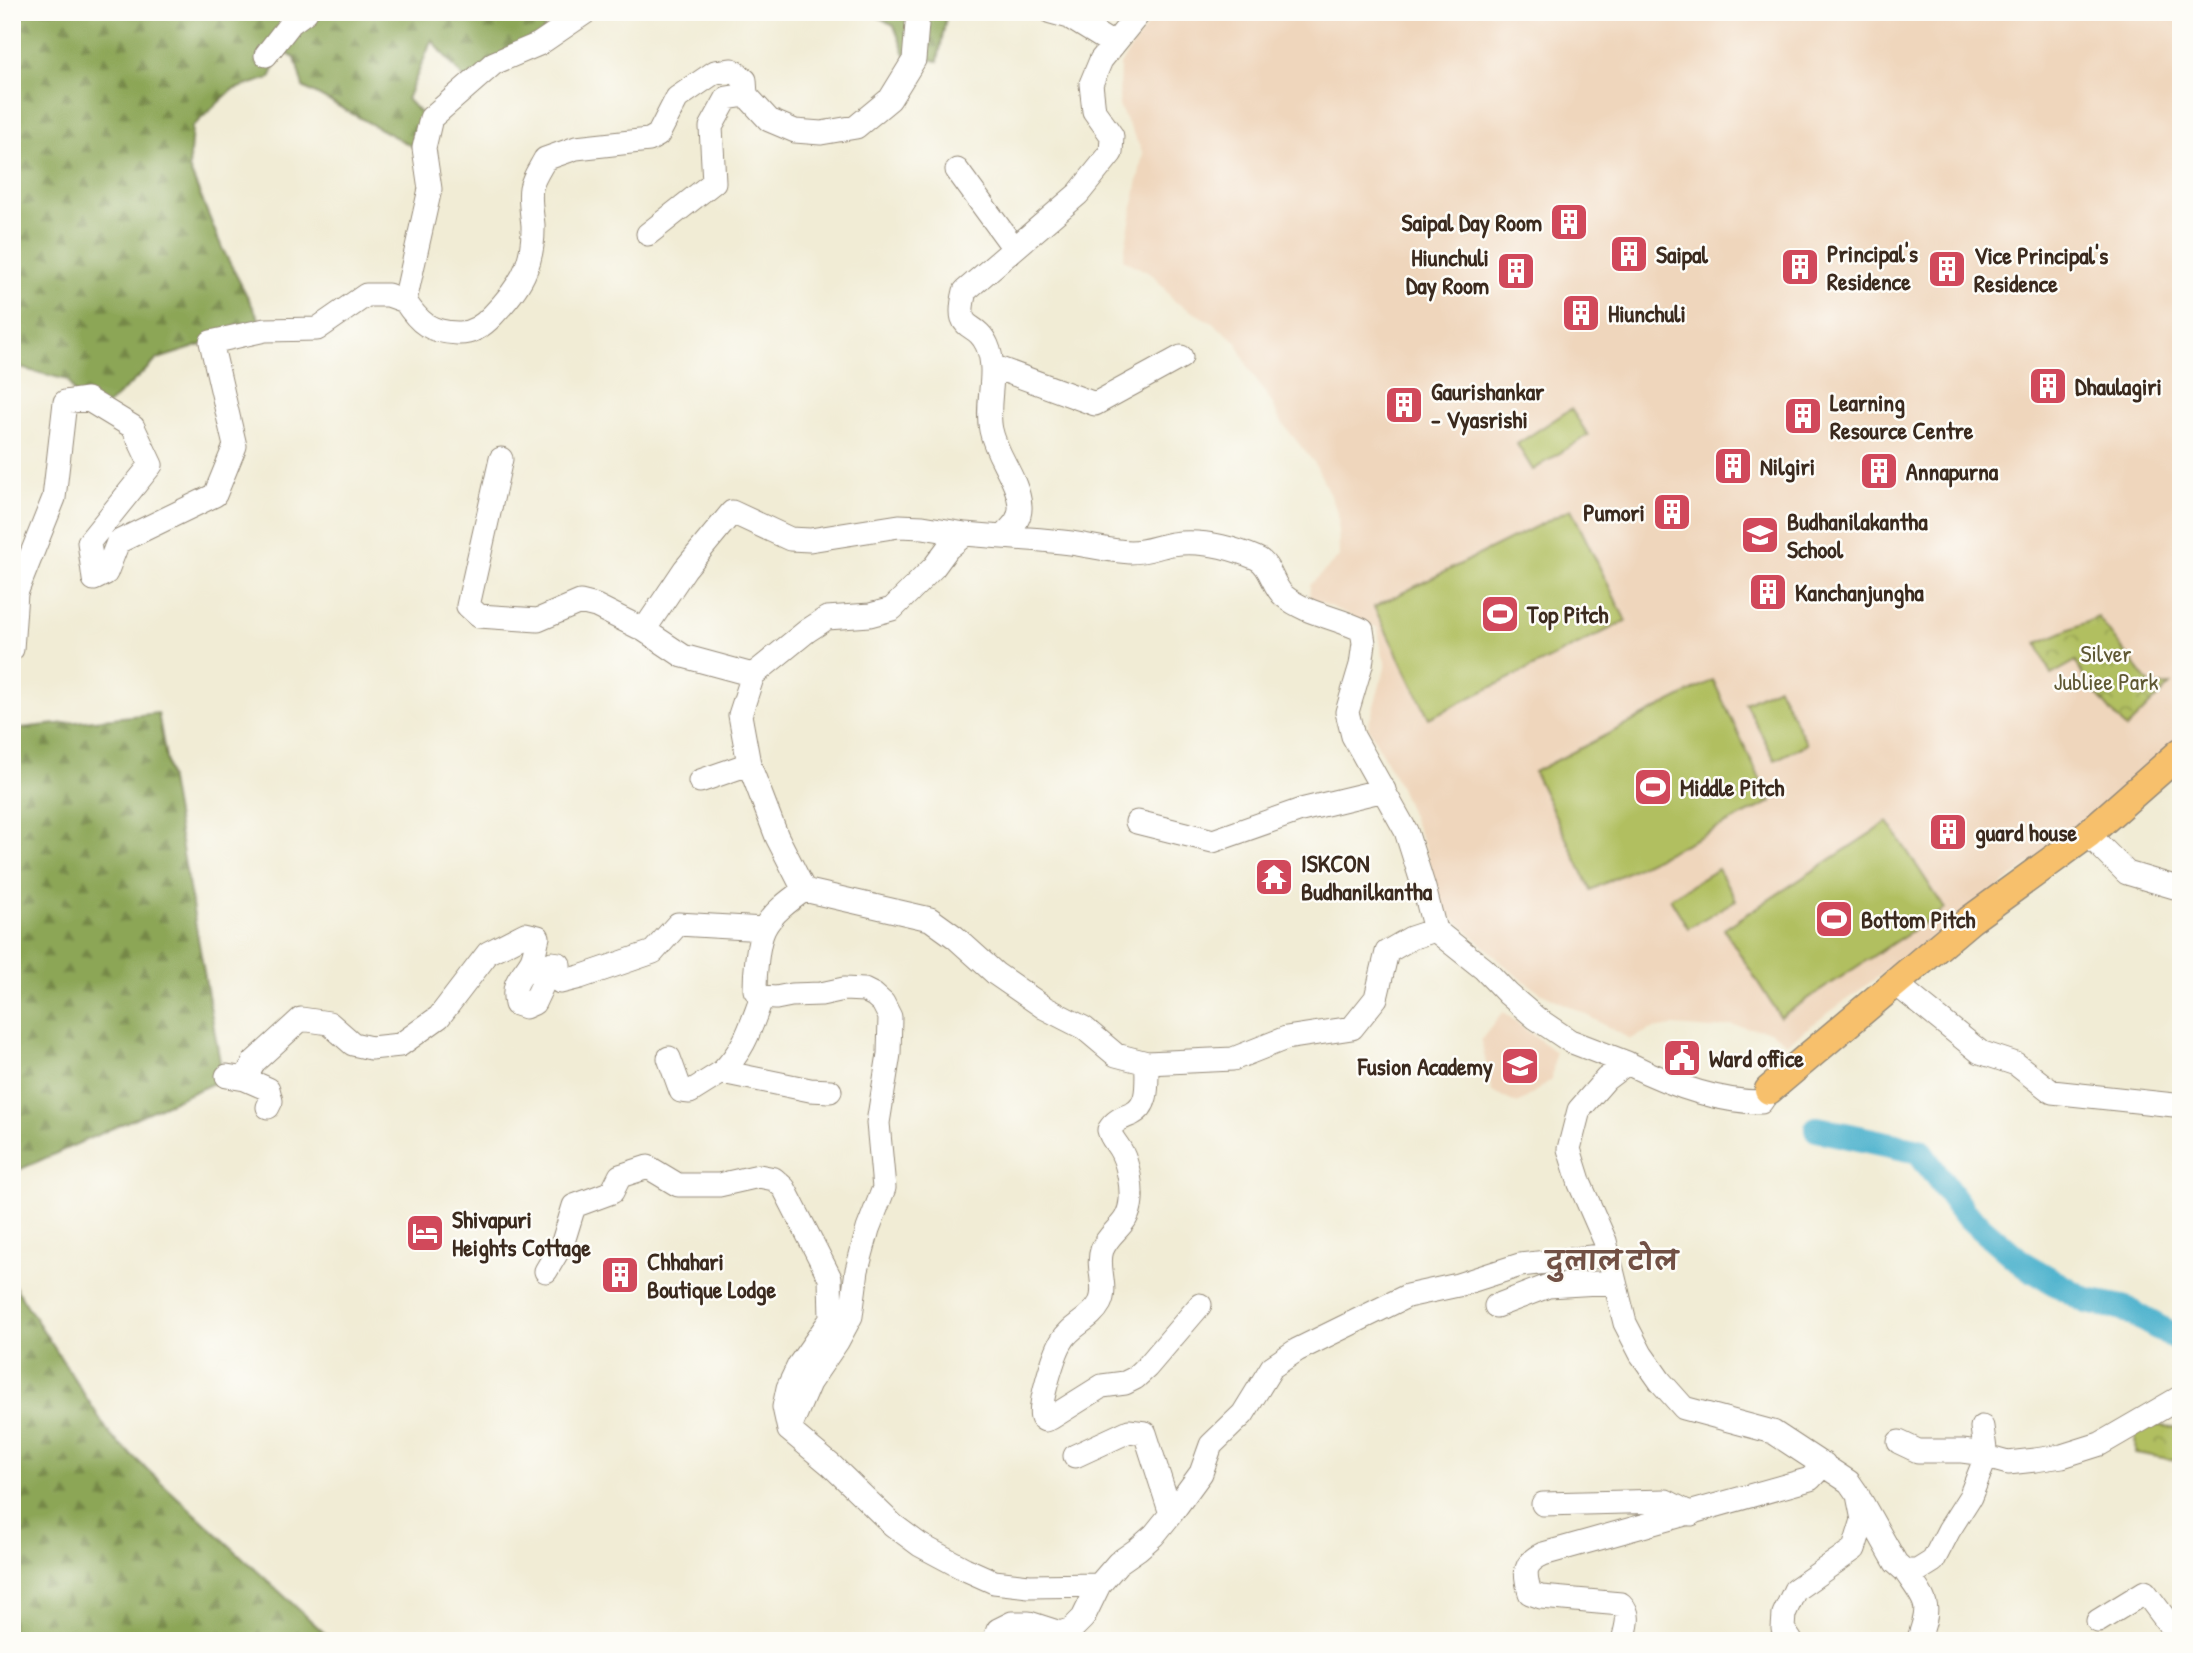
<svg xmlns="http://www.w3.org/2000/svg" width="2193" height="1653" viewBox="0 0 2193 1653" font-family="'Patrick Hand','Playpen Sans Deva',sans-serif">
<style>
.built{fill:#efd6bc}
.grass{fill:#b1bf61;stroke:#767440;stroke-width:2}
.forest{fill:url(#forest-firs);stroke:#64683a;stroke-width:2}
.park{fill:url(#park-crowns);stroke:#767440;stroke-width:2}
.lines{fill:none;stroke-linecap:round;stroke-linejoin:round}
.river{stroke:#4eb2cd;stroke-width:26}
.minor-casing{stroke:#968b7a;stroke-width:25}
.major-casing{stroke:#968b7a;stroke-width:31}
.minor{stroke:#fff;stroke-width:23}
.major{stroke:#f7c06c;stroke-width:28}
.labels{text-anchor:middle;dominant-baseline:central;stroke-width:5;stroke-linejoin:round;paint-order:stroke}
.poi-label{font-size:24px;font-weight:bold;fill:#3b2a1e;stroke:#fdfcf7;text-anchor:start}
.park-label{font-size:24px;fill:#5e5732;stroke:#fdfcf7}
.neighbourhood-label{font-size:26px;font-weight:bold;fill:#725145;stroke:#fdfcf7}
</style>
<defs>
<pattern id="forest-firs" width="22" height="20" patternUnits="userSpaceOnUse" patternTransform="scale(1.75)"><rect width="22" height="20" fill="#8ca657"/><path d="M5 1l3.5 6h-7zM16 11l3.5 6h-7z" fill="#748747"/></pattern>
<pattern id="park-crowns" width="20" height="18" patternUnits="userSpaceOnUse" patternTransform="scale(1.75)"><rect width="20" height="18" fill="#b1bf61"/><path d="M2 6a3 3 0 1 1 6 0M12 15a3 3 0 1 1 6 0" fill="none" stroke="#919b4f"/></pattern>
</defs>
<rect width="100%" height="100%" fill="#fdfcf7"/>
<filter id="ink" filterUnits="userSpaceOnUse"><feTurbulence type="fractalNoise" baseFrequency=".0143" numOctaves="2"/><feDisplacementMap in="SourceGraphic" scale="14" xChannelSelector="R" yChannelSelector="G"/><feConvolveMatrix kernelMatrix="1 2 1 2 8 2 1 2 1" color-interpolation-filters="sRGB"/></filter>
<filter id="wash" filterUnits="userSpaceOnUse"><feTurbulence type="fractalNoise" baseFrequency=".00686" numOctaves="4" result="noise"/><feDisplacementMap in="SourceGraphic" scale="28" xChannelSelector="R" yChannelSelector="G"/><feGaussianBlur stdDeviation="1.57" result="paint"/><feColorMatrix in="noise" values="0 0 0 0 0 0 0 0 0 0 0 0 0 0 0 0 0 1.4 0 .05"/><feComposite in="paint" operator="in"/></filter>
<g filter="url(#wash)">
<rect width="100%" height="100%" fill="#f1ecd5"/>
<path class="built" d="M1157 12H2181V738L2128 789 1958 919 1787 1043 1770 1031 1731 1025 1712 1029 1674 1026 1652 1029 1630 1039 1581 1012 1542 993 1517 976 1441 907 1426 850 1399 785 1368 727 1386 664 1382 653 1378 628 1309 597 1310 585 1339 557 1338 513 1316 465 1279 419 1274 406 1250 371 1236 341 1214 324 1174 301 1153 275 1123 259 1143 153 1119 106 1120 64Z
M1503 1012 1555 1052 1552 1079 1518 1104 1492 1092 1481 1040Z"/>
<path class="grass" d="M1571 409 1588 435 1533 470 1517 444Z
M1571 509 1626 621 1429 718 1374 607Z
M1713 680 1771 802 1591 890 1534 772Z
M1778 687 1807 744 1775 760 1745 703Z
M1888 822 1945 909 1780 1017 1724 929Z
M1718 869 1736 900 1688 928 1670 898Z"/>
<path class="forest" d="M27 12H532L544 27 549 46 495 72 475 92 432 40 407 99 432 126 417 149 303 87 295 58 282 51 270 78 232 90 192 127 189 168 222 248 265 330 211 342 158 359 103 409 77 400 68 380 12 366V20L26 15Z
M870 12H947L938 61 905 54 894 26Z
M158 713 223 1079 12 1173V729Z
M12 1282 111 1436 333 1641H12Z"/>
<path class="park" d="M2098 617 2151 686 2170 685 2126 729 2085 681 2076 661 2051 675 2037 643Z
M2136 1423 2181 1428V1461L2135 1453Z"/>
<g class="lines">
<path class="river" d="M1817 1129 1919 1151 1964 1213 2023 1264 2087 1301 2123 1308 2181 1340"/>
</g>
</g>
<g filter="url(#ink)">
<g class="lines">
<defs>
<path id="minor" d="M1051 12 1069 17 1113 44
M1140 12 1101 60 1091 84 1094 111 1112 136 1111 153 1078 194 965 291C954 336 975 318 987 345 999 372 985 402 991 430 996 456 1018 479 1020 506 1021 520 1011 528 1002 537L965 534 948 548 934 567 892 609 870 615 827 618 807 631 753 675 740 715 749 764 777 837 804 890 930 919 955 937 996 974 1045 1008 1084 1028 1116 1055 1147 1063 1233 1059 1286 1038 1352 1028 1376 998 1387 952 1411 938 1435 930 1484 969 1508 994 1536 1018 1570 1041 1627 1063
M266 55 291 23 306 12
M957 170 1014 248
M648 234 714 182 711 127 727 98 746 95 769 120 795 131 821 133 856 127 890 99 914 60 918 12
M405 301C419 323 430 332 457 333 472 334 483 326 493 315 520 287 534 265 533 225 532 214 529 199 531 188 533 178 541 167 545 159L576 148 649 140 658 135 677 98 715 72 732 70 745 80 746 95
M992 366 1095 404 1181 357
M501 459 468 606 479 616 538 620 580 602 596 606 644 630 683 656 753 675
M1002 537C1025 539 1048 540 1071 543 1091 546 1110 551 1130 552 1148 552 1155 547 1172 544 1199 540 1230 547 1256 558 1271 564 1272 586 1284 596 1306 614 1336 617 1362 630L1364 643 1361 665 1347 712 1353 736 1406 831 1424 888 1435 930
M644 630 685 569 732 512 790 539 810 540 899 526 923 527 965 534
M12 649 16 593 54 498 65 402 87 399 133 427 151 465 89 542 94 579 106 573 118 542 215 495 235 446 211 342 265 330 317 329 366 295H388L405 301 430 189 424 148 431 118 494 63 539 44 586 12
M700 781 749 764
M1137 822 1213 841 1301 810 1384 790
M2088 834 2127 873 2181 889
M1895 983 1980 1052 2016 1064 2052 1092 2174 1105
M762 997C750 1028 746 1047 722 1072L810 1090 830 1091
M669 1058 681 1091 690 1092 722 1072
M1147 1063C1146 1080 1151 1105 1132 1114 1122 1118 1115 1120 1109 1130 1111 1139 1118 1144 1122 1153 1128 1165 1132 1186 1131 1200 1129 1227 1110 1229 1102 1250 1096 1267 1108 1287 1100 1303 1091 1320 1071 1325 1062 1341 1055 1352 1037 1408 1042 1418L1045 1420 1051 1418 1102 1386 1125 1383 1135 1378 1147 1367 1200 1305
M227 1076 245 1079 254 1062 301 1019 329 1023 353 1044 371 1048 400 1045 439 1017 488 953 525 934 538 937C536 944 535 953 532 960 522 978 511 981 516 1004L525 1007 534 1003 542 986 543 968 552 963 559 964 560 982 580 977 653 952 678 924 764 929
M245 1079 268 1089 271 1101 268 1107
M1769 1090 1761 1102C1715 1102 1667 1083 1627 1063L1606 1079 1579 1110 1569 1149 1580 1184 1605 1241 1625 1323 1641 1354 1660 1381 1684 1408 1773 1432 1849 1482 1858 1495 1863 1520 1854 1549 1795 1590 1784 1614 1783 1629 1791 1641
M546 1271 563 1242 574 1206 612 1192 620 1176 648 1167 678 1185H719L759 1176 774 1179 784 1188 830 1278 831 1319 799 1365 788 1388 784 1407 789 1430 809 1383 837 1342 851 1316 857 1270 868 1229 884 1188 878 1123 889 1054 890 1017 883 1003 874 995 864 990 844 989 821 994 791 995 776 998 762 997 755 990C755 974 757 944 764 929 772 913 790 900 804 890
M1496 1306 1548 1286 1615 1282
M789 1430 832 1466 893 1525 920 1545 965 1569 994 1582 1029 1586 1099 1585
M1899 1442 1918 1451H1962L1985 1454
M1075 1456 1129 1431 1145 1433 1171 1514
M1986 1457 2008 1463 2035 1460 2062 1456 2100 1444 2181 1397
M1861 1501 1896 1563 1905 1571H1917L1933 1561 1949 1530 1970 1497 1986 1457 1982 1427
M1543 1504 1666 1501 1691 1514
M1905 1571C1927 1603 1932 1603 1918 1641
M2098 1621 2145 1592 2181 1640
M994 1641 998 1630 1012 1623H1029L1060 1633 1072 1629 1083 1618 1099 1585 1118 1563 1138 1549 1154 1535 1171 1514 1201 1473 1211 1445 1243 1414 1272 1367 1297 1350 1407 1296 1458 1285 1520 1265 1609 1255
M1623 1641C1626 1627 1632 1615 1621 1604L1541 1597 1530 1593C1524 1573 1523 1563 1543 1554L1810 1479 1824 1464"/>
<path id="major" d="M1769 1090 1970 920 2088 834 2181 752"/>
</defs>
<use href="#minor" class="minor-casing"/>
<use href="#major" class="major-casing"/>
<use href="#minor" class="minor"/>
<use href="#major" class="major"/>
</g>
</g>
<defs>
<symbol id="building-square" viewBox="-11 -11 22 22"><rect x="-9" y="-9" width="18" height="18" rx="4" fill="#d1495b" stroke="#fdfcf7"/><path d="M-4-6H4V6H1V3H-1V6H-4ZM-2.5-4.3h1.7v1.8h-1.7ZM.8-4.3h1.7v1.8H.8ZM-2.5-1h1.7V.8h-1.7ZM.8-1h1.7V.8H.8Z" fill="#fff"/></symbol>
<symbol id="school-square" viewBox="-11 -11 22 22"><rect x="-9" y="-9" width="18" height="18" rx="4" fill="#d1495b" stroke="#fdfcf7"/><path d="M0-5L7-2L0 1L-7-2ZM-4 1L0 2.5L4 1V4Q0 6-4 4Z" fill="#fff"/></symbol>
<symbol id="stadium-square" viewBox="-11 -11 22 22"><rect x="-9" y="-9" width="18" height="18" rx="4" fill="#d1495b" stroke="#fdfcf7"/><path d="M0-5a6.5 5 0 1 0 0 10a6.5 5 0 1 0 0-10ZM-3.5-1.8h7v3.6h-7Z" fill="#fff"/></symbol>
<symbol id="temple-square" viewBox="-11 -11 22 22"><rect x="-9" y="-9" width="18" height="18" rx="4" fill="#d1495b" stroke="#fdfcf7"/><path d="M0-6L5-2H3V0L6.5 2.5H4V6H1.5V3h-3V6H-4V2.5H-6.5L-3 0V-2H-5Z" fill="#fff"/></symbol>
<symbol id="civic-square" viewBox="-11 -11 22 22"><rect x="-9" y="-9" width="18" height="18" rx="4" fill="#d1495b" stroke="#fdfcf7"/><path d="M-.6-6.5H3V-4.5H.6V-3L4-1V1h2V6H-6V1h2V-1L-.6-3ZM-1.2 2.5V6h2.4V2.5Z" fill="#fff"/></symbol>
<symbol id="hotel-square" viewBox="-11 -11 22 22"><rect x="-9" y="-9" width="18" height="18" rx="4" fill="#d1495b" stroke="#fdfcf7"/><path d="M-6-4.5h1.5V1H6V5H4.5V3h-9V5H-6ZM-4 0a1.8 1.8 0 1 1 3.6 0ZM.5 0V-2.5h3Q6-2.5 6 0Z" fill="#fff"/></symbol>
</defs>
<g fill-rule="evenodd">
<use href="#building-square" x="1547" y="200" width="44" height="44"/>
<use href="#building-square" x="1607" y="232" width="44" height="44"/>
<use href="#building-square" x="1778" y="245" width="44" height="44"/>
<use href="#building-square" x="1925" y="247" width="44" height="44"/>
<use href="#building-square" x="1494" y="249" width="44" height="44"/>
<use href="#building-square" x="1559" y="291" width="44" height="44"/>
<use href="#building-square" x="2026" y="364" width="44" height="44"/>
<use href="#building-square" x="1382" y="383" width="44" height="44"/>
<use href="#building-square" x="1781" y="394" width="44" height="44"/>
<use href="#building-square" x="1711" y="444" width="44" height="44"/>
<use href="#building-square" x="1857" y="449" width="44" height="44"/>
<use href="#building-square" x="1650" y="490" width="44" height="44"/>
<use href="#school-square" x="1738" y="513" width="44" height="44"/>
<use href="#building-square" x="1746" y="570" width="44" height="44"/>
<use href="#stadium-square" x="1478" y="592" width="44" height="44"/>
<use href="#stadium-square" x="1631" y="765" width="44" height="44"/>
<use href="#building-square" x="1926" y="810" width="44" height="44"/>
<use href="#temple-square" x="1252" y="855" width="44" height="44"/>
<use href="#stadium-square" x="1812" y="897" width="44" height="44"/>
<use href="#civic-square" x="1660" y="1036" width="44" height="44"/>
<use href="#school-square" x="1498" y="1044" width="44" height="44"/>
<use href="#hotel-square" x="403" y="1211" width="44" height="44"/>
<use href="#building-square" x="598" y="1253" width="44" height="44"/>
</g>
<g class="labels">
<g class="poi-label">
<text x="1542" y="222" text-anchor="end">Saipal Day Room</text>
<text x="1827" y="253">Principal's<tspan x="1827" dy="28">Residence</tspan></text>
<text x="1656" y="254">Saipal</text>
<text x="1974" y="255">Vice Principal's<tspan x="1974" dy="28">Residence</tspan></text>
<text x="1489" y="257" text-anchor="end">Hiunchuli<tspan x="1489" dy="28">Day Room</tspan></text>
<text x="1608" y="313">Hiunchuli</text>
<text x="2075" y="386">Dhaulagiri</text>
<text x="1431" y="391">Gaurishankar<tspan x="1431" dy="28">- Vyasrishi</tspan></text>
<text x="1830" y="402">Learning<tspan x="1830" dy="28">Resource Centre</tspan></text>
<text x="1760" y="466">Nilgiri</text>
<text x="1906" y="471">Annapurna</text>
<text x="1645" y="512" text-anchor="end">Pumori</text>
<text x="1787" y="521">Budhanilakantha<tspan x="1787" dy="28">School</tspan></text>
<text x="1795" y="592">Kanchanjungha</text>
<text x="1527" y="614">Top Pitch</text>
<text x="1680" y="787">Middle Pitch</text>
<text x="1975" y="832">guard house</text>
<text x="1301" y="863">ISKCON<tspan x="1301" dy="28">Budhanilkantha</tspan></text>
<text x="1861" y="919">Bottom Pitch</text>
<text x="1709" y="1058">Ward office</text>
<text x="1493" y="1066" text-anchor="end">Fusion Academy</text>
<text x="452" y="1219">Shivapuri<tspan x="452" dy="28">Heights Cottage</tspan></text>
<text x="647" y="1261">Chhahari<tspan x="647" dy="28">Boutique Lodge</tspan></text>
</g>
<g class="park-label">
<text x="2106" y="653">Silver<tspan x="2106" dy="28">Jubliee Park</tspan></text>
</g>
<g class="neighbourhood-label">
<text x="1612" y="1260">दुलाल टोल</text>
</g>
</g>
<rect width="2193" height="1653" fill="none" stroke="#fdfcf7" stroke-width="42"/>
</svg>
